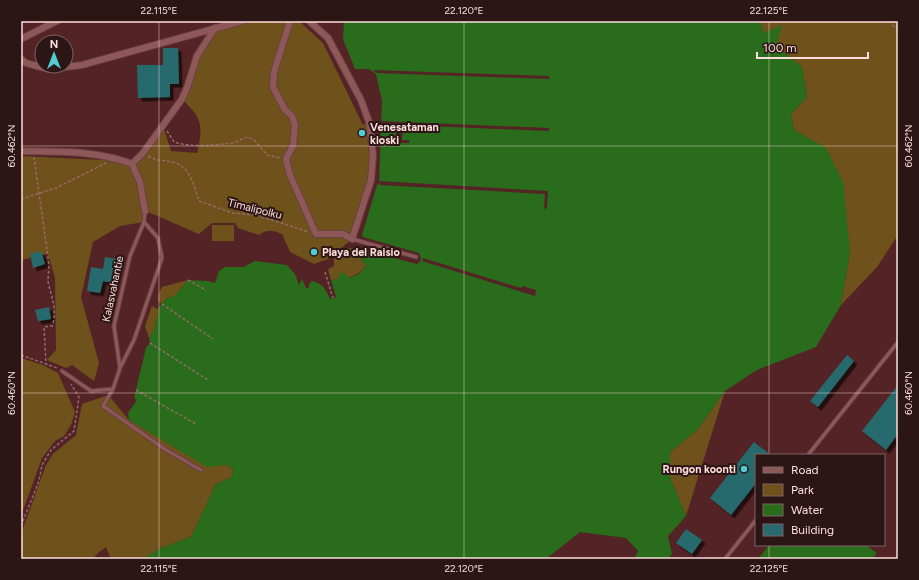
<svg xmlns="http://www.w3.org/2000/svg" width="919" height="580" viewBox="0 0 919 580" font-family="Figtree,sans-serif">
<style>
.green{fill:#6f521b}
.water{fill:#296c1b}
.pier{fill:#532325}
.building{fill:#286a6e;filter:url(#shadow)}
.lines{fill:none;stroke-linecap:round;stroke-linejoin:round}
.service-casing{stroke:#6a4043;stroke-width:5}
.minor-casing{stroke:#6a4043;stroke-width:8}
.path{stroke:#946a6a;stroke-width:1.5;stroke-dasharray:3 2;stroke-linecap:butt}
.service{stroke:#8e5858;stroke-width:3}
.minor{stroke:#8e5858;stroke-width:6}
.ticks{fill:none;stroke:#fedddc;stroke-width:1;stroke-opacity:0.45}
.poi-dot{fill:#51ccd3;stroke:#2b1515;stroke-width:1.5}
.labels{text-anchor:middle;dominant-baseline:central;stroke-width:4;stroke-linejoin:round;paint-order:stroke}
.poi-label{font-size:11px;font-weight:bold;fill:#fedddc;stroke:#2b1515;text-anchor:start}
.street-label{font-size:11px;fill:#fedddc;stroke:#2b1515}
.neatline{fill:none;stroke:#fedddc;stroke-width:1.5}
.ticks-label{font-size:10px;text-anchor:middle;fill:#fedddc}
</style>
<defs>
<filter id="shadow"><feDropShadow dx="3.5" dy="3.5" stdDeviation="0" flood-color="#0009"/></filter>
</defs>
<rect width="100%" height="100%" fill="#532325"/>
<path class="green" d="M242 21H299L323 43 363 125 369 122 371 180 352 239 328 259 314 264 290 252 282 234C273 230 267 229 259 235L238 228 235 223H212L199 234 146 211 144 222 120 226 93 242 81 297 99 363 94 381 72 365 66 368 47 360 56 350 55 278 48 254 21 260V156L102 160 117 158 132 164 163 126 171 151 197 153C203 126 203 119 182 99L197 56 215 28Z
M760 21H898V235L877 267 841 305 850 252 826 148 794 130 791 114 807 97 802 67 776 46 781 26 764 33Z
M212 225H234V241H212Z
M347 248 357 249 358 255 366 266C355 279 346 278 331 280L328 269 334 266V257Z
M188 280 175 296 167 298 162 304 158 301V295L162 287Z
M152 306 159 310 154 330 149 338 145 326Z
M21 358 43 365 58 373 75 412 71 425 64 436 55 441 42 458 21 516Z
M725 391 686 516 670 477V452L697 430Z
M108 395 129 420 207 466 227 465 233 469 232 477 216 484 191 537 161 548 145 559H114L110 557 106 547 99 552 92 559 83 558V559H21V534L46 465 53 454 76 435 82 404Z"/>
<path class="water" d="M344 21H760L764 33 782 25 776 46 802 67 807 97 791 114 794 130 826 148 843 182 850 252 841 305 816 347 757 370 725 391 697 430 670 452V477L686 516 668 536 672 554 668 559H634L638 551 626 538 580 532 546 559H142L161 548 191 537 216 484 232 477 233 469 227 465 207 467 129 420 128 413 137 400 134 398 146 348 150 343 149 338 154 330 159 310 158 308 167 298 175 296 188 280 208 281 215 283 219 271 225 267H244L255 261 287 265 295 274 299 285 302 279 306 288H309V284L312 281C323 283 326 290 330 299L336 297 331 280 338 279 341 271 350 278 359 274 366 266 358 255 357 249C378 252 397 260 417 264L420 262 421 258 419 253 363 237 362 235 377 185 379 184 382 101 376 74 369 69H355L343 39Z
M769 545H866L877 553 872 559H758Z"/>
<path class="pier" d="M373 70 549 76V79L377 73Z
M381 121 549 128V131L403 125 402 140H409V143H396V125L382 124Z
M379 181 548 191 547 208 544 209 545 194 380 185Z
M423 258 521 288 523 286 536 290 535 296 422 261Z"/>
<path class="building" d="M163 48H178L179 84H170V97L138 98 137 65H163Z
M41 251 45 264 33 268 30 254Z
M105 257 117 259 112 283 103 281 100 293 87 291 91 267 103 269Z
M49 307 51 319 38 321 35 310Z
M847 355 854 361 818 407 810 401Z
M898 385V434L886 450 862 431Z
M754 442 771 455H756V483L731 515 710 498Z
M686 529 702 540 692 554 676 543Z"/>
<g class="lines">
<defs>
<path id="service" d="M352 239 416 257
M120 368 134 340 162 258 158 238 144 222
M62 371 91 391 113 389 120 368 114 326 130 256 144 222 145 211
M113 389 103 406 166 450 201 470
M808 455 898 342
M725 559 756 520"/>
<path id="minor" d="M290 21 274 72 273 87 285 110 292 116 295 125 293 146 286 159 290 175 316 234H343L352 239 371 180 373 155 369 122 361 100 328 38 309 21
M21 39 57 21
M21 59 26 63 48 69 82 65 242 21
M21 151C57 152 97 150 132 164L140 182 145 211
M132 164 143 153 182 99 187 88 197 56 215 28"/>
</defs>
<use href="#service" class="service-casing"/>
<use href="#minor" class="minor-casing"/>
<path class="path" d="M889 21 895 28 898 27
M167 131 174 142C193 148 214 145 233 143 238 142 242 138 248 137L254 140 267 155 280 158
M148 156C158 162 161 159 172 162 190 165 194 186 199 201L233 213 256 215 309 232
M34 157 49 265C49 270 48 276 48 281 51 297 58 310 52 326L44 327 46 364
M21 199 56 188 106 163
M325 272 333 298
M188 280 206 290
M162 304 213 339
M150 343 208 380
M21 355 57 368
M136 390 196 424
M21 526 39 481 42 465 51 450 74 431 79 397 71 384"/>
<use href="#service" class="service"/>
<use href="#minor" class="minor"/>
</g>
<path class="ticks" d="M159 21V559M464 21V559M769 21V455M21 146H898M21 393H898M769 545V559"/>
<g class="poi-dot">
<circle cx="362" cy="133" r="4"/>
<circle cx="314" cy="252" r="4"/>
<circle cx="744" cy="469" r="4"/>
</g>
<g class="labels">
<g class="poi-label">
<text x="370" y="127">Venesataman<tspan x="370" dy="13">kioski</tspan></text>
<text x="322" y="252">Playa del Raisio</text>
<text x="736" y="469" text-anchor="end">Rungon koonti</text>
</g>
<g class="street-label">
<text transform="translate(255 209) rotate(14)">Timalipolku</text>
<text transform="translate(113 289) rotate(-78)">Kalasvahantie</text>
</g>
</g>
<rect width="919" height="580" fill="none" stroke="#2b1515" stroke-width="44"/>
<rect x="755" y="454" width="130" height="92" fill="#2b1515" stroke="#7f6565"/>
<rect x="763" y="467" width="20" height="6" fill="#8e5858" stroke="#7f6565"/>
<text x="791" y="474" font-size="12" fill="#fedddc">Road</text>
<rect x="763" y="484" width="20" height="12" fill="#6f521b" stroke="#7f6565"/>
<text x="791" y="494" font-size="12" fill="#fedddc">Park</text>
<rect x="763" y="504" width="20" height="12" fill="#296c1b" stroke="#7f6565"/>
<text x="791" y="514" font-size="12" fill="#fedddc">Water</text>
<rect x="763" y="524" width="20" height="12" fill="#286a6e" stroke="#7f6565"/>
<text x="791" y="534" font-size="12" fill="#fedddc">Building</text>
<g transform="translate(54 54)"><circle r="19" fill="#2b1515" stroke="#7f6565"/>
<path d="M0-3L7 15L0 10L-7 15Z" fill="#51ccd3"/>
<text y="-6" font-size="11" font-weight="bold" text-anchor="middle" fill="#fedddc">N</text>
</g>
<path d="M757 52v6h111v-6" fill="none" stroke="#fedddc" stroke-width="2"/>
<text x="763" y="52" font-size="12" fill="#fedddc" stroke="#2b1515" stroke-width="3" paint-order="stroke">100 m</text>
<rect x="22" y="22" width="875" height="536" class="neatline"/>
<g class="ticks-label">
<text x="159" y="14">22.115°E</text>
<text x="464" y="14">22.120°E</text>
<text x="769" y="14">22.125°E</text>
<text transform="translate(11 146) rotate(-90)" y="4">60.462°N</text>
<text transform="translate(908 146) rotate(-90)" y="4">60.462°N</text>
<text transform="translate(11 393) rotate(-90)" y="4">60.460°N</text>
<text transform="translate(908 393) rotate(-90)" y="4">60.460°N</text>
<text x="159" y="572">22.115°E</text>
<text x="464" y="572">22.120°E</text>
<text x="769" y="572">22.125°E</text>
</g>
</svg>
